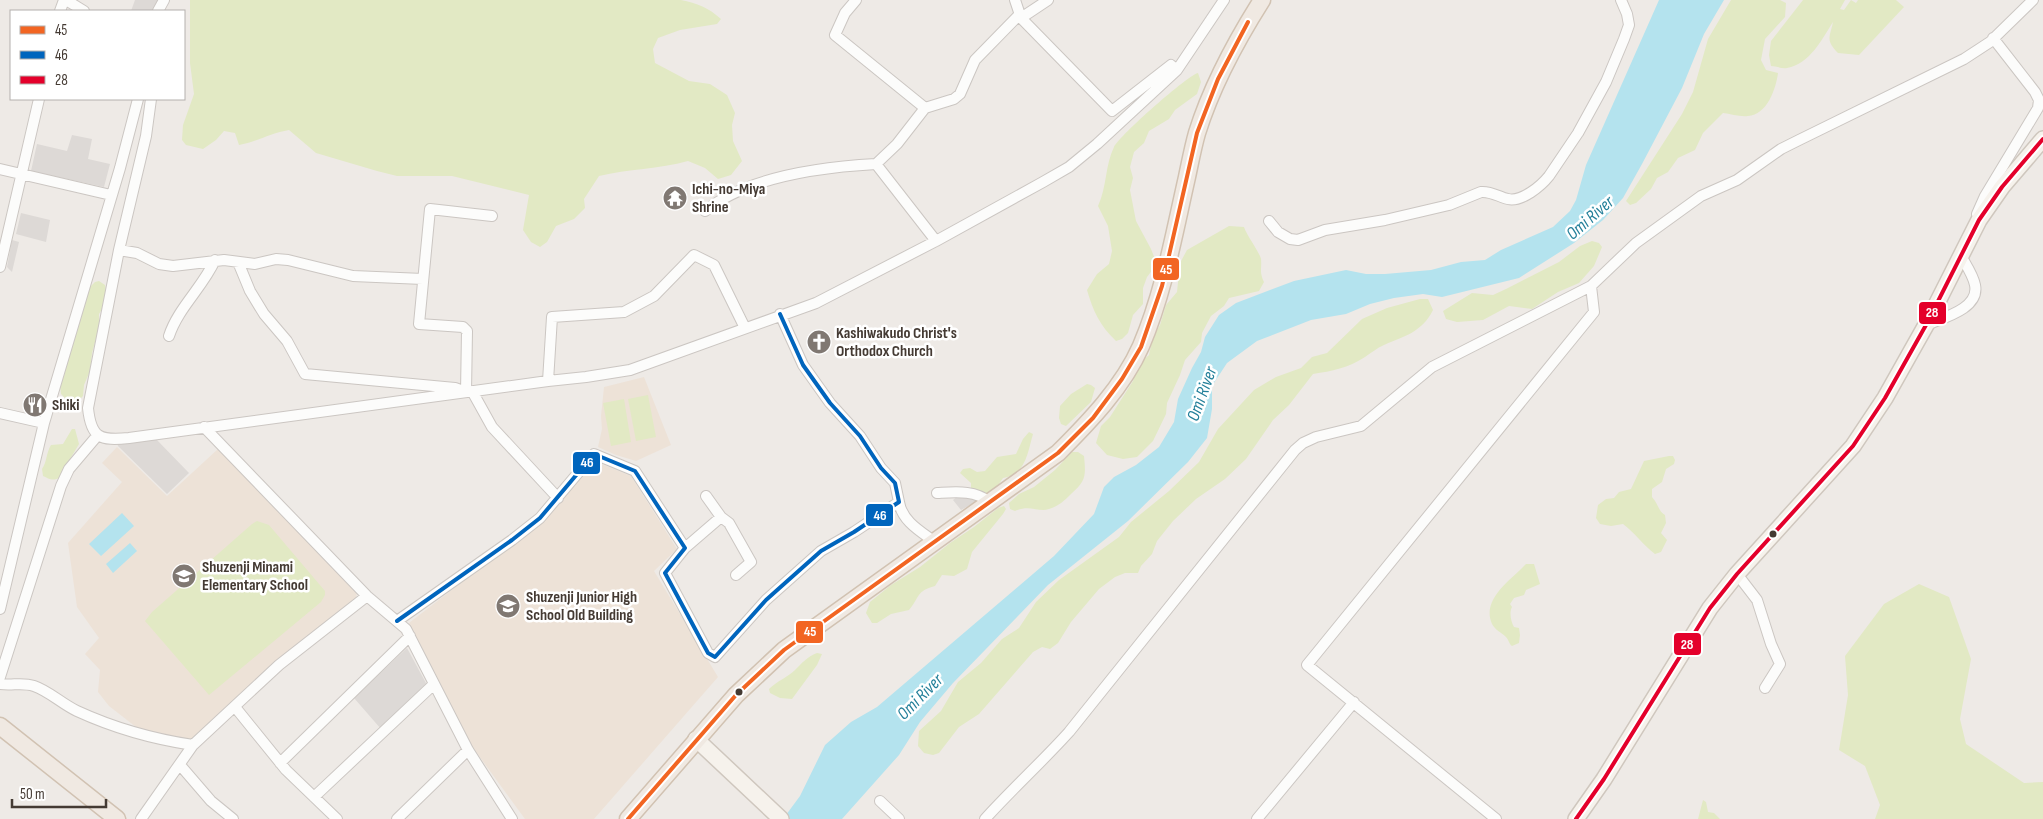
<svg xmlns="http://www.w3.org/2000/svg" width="2043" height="819" viewBox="0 0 2043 819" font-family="'Sofia Sans Condensed',sans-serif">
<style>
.education{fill:#ede2d7}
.green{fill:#e2e9c4}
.parking{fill:#ddd9d6}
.water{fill:#b4e3ee}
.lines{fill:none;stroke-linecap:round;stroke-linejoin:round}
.street-casing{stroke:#cbc6c2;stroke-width:12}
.secondary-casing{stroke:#cfc7be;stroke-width:18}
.primary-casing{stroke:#d1c2b2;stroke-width:19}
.street{stroke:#fcfcfb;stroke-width:10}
.secondary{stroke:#f6f2ec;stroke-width:15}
.primary{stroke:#f0e9e2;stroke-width:16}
.bus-1-casing{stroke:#fff;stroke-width:8}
.bus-2-casing{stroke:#fff;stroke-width:8}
.bus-3-casing{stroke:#fff;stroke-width:8}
.bus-1{stroke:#f26522;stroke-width:4}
.bus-2{stroke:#0065bd;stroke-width:4}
.bus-3{stroke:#e4002b;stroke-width:4}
.bus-dot{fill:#443a33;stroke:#fff;stroke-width:2}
.labels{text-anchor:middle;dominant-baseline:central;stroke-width:5;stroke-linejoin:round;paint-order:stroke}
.poi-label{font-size:16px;font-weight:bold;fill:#443a33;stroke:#fff;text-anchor:start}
.water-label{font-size:18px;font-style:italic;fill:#25809a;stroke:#fff}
.line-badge{stroke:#fff;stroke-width:2}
.badge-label{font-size:14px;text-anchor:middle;font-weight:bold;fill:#fff}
</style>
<rect width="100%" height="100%" fill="#eeeae6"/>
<path class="education" d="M644 377 671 445 636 461 616 455 598 447 602 429 601 416 604 387Z
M117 447 167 496 218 449 245 473 278 511 357 593 355 601 293 647 195 739 165 736 136 727 109 706 98 692 100 670 85 654 99 638 77 607 68 543 122 482 102 463Z
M594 461 631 476 677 549 654 571 718 677 594 819H525L471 745 409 623 541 521Z"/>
<path class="green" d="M190 0H681C697 3 709 8 721 19L717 24 680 30 658 38 653 49 655 63 689 81 710 84 727 95 735 113 732 125 733 141 742 161 731 175 718 179 705 168 688 161C659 169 628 169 599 176L584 199 585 208 574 219 556 226 547 242 540 247 531 242 523 230 529 195 452 176H397L377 171 316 153 289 130C271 133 256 142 239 145L235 133 224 131 216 140 203 149 186 145 182 140 183 125 194 94 190 63Z
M1731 0H1780L1786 3 1785 17 1765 39 1761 60 1766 70 1778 73C1776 89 1767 115 1748 116 1740 117 1731 114 1723 113L1703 133 1695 150 1678 158 1668 172 1657 178 1651 189 1636 203 1630 205 1626 201 1682 114 1693 92 1708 39Z
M1803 0H1845L1840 9 1844 10 1851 0 1856 3 1858 0H1896L1904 7 1859 55 1838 53C1825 40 1830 37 1833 22 1822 39 1810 64 1787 68 1782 69 1776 66 1771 66L1769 55 1771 41Z
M1198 73 1201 82 1197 94 1175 110 1169 119 1149 131 1144 143 1134 152 1130 167 1133 178 1130 190 1136 221 1151 249 1157 264 1147 277 1143 288V304L1133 315 1128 333 1122 339 1116 341C1100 326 1093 311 1087 290L1097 274 1109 264 1112 251 1108 226 1098 206C1107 187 1105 165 1114 147 1120 135 1188 75 1198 73Z
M1229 226 1244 227C1247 236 1260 253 1261 259 1262 269 1259 271 1264 282L1259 291 1229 298 1224 306 1211 316 1202 333 1201 342 1185 360 1180 375 1167 403 1166 414 1153 441 1137 457 1123 459 1107 455 1096 443 1101 426 1110 417 1133 381 1140 363 1149 355 1153 337 1160 325 1166 305 1177 292 1180 263 1187 250Z
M1592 241 1599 243 1602 247 1594 266 1579 283 1558 292 1532 309 1509 306 1483 320 1457 322 1446 319 1443 311 1472 293 1493 295 1506 289 1559 262 1580 246Z
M99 281 105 285 107 295 105 304 99 314V328L92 353 90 371 84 385 83 396 76 403 71 404 61 394 60 385 64 376 73 338 78 329 79 319 87 290 95 282Z
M1420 299H1428L1433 310C1422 332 1405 336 1384 345 1377 348 1371 353 1365 357 1348 368 1332 371 1313 374L1289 405 1273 420 1246 459 1225 479 1196 499 1173 521 1157 541 1152 554 1141 566 1138 573H1125L1115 577 1099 589 1071 622 1058 643 1050 649 1042 647 1033 652 979 714 959 727 939 753 933 755 924 753 918 746 919 731 941 711 958 682 981 663 1002 639 1019 628 1036 602 1059 580 1119 537 1131 522 1169 491 1199 462 1218 429 1254 390 1276 377 1301 368 1312 357 1327 353 1362 319 1387 308Z
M1087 384 1091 385 1095 388 1091 402 1066 426 1061 424 1059 418 1060 406 1071 394Z
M648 395 656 437 636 441 628 399Z
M624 399 631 442 611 446 603 403Z
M72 429H75L79 444 59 478C52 481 49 479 43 476L42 469C47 462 46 453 51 445L63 444Z
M1029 432 1033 434C1028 451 1026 475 1003 478L994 491 988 494 971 488V483L960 473 963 469 970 468 977 472 985 471 997 457 1016 454 1023 439Z
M1072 452H1078L1084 456C1086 476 1086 481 1071 494 1065 500 1059 506 1049 509 1039 513 1030 504 1015 511L1010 509 1009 503 1019 494 1034 487 1055 470Z
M1669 456H1673L1675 460 1674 464 1666 469 1662 482 1652 489V497C1658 503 1658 511 1665 515L1666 523 1661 533 1667 540 1661 552 1655 554C1643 545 1635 533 1623 524L1611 526 1600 524 1596 518 1598 505 1606 499 1614 498 1619 492 1631 489 1644 461Z
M1004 506 1006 509 1003 514 972 552 967 569 954 576 942 575 935 586C916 591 920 597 909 610L891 614 877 623H872L866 613 870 602 891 585 920 567 950 543 974 527 998 508Z
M257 521 269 525 325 591V595L321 602 209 695 145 621 152 612 252 524Z
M1526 564H1534L1540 584 1526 590 1524 595 1514 598 1510 604 1512 607C1509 612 1511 622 1514 627L1519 628 1520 635 1519 643 1512 646C1509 644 1509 640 1506 637 1501 632 1495 630 1492 624 1481 599 1511 580 1526 564Z
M1919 584 1949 597 1971 659 1960 719 1966 744 2024 783 2043 782V819H1875L1880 805 1865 766 1839 750 1848 695 1845 656 1884 604Z
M817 653 822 654 817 665 792 699 780 698 770 693 769 689C777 681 788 677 795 670 802 663 807 657 817 653Z
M1703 800 1706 802 1708 812 1714 813 1720 819H1698Z"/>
<path class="parking" d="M135 0H161L154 11H131Z
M72 135 92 139 88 159 110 164 104 187 31 171 37 144 67 151Z
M21 213 50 220 46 242 16 234Z
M12 240 19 242 12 272 7 267Z
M156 439 189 473 167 494 118 446 117 443Z
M959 495 979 500 961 510 953 500Z
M407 648 427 685 381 729 354 698Z"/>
<path class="water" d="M1659 0H1724L1704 34 1682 88 1642 164 1623 198 1603 220 1574 243 1519 278 1442 297 1423 294 1394 298 1370 304 1346 314 1311 320 1257 341 1227 363 1212 386V409L1207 438 1188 462 1128 521 1048 585 953 683 920 722 899 755 842 819H783L800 796 825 745 851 722 877 707 1054 556 1094 514 1104 487 1114 477 1136 465 1159 447 1174 422 1178 399 1192 368 1201 352 1205 337 1219 315 1236 303 1294 281 1346 270 1366 274H1385L1431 270 1461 262 1485 260 1501 250 1553 227 1570 211 1576 200 1586 165Z
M122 513 134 526 101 556 89 544Z
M130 543 137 551 113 573 106 564Z"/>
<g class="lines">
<defs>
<path id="street" d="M66 0 84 11
M856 0 845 13 835 35 925 108 897 144 876 164 936 241
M1015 0 1021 18 1112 111 1171 65 1177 70
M60 11 64 0
M158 11 164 0
M1021 18 1048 0
M151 99 146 136 119 250 88 408C91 438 100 441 129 438L548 381 586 377 630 370 816 303 936 241 1043 182 1069 167 1097 144 1177 70 1224 0
M925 108 954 99 960 94 975 60 1019 15
M0 169 111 195
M705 211C747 177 822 167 876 164
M1977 214 1985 196 2038 108 2039 100 2035 92 1993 38
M1269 221 1278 232 1290 239 1298 240 1325 230 1385 220 1449 205 1481 192C1491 191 1499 197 1508 199 1522 202 1541 186 1549 176L1578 133 1606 82 1624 39 1629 25 1627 14 1621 0
M119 250 137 253 159 264 173 266 224 260 255 264 276 259 288 260 353 276 423 279
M238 262 250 291 264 314 287 341 305 374 455 388 466 392 467 331 463 327 419 324 430 209 492 216
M0 267 39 99
M1926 325C1942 318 1980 309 1975 285 1973 275 1966 265 1961 256
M169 336C178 308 203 287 215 260
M548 381 552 317 624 312 654 296 694 255 714 265 745 328
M472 391 492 427 558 498
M0 413 44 423
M204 427 367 596 406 629 468 750 512 819
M937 493C957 492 974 490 990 502
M706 496 721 517 729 523 751 562 736 575
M899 502C902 521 920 531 935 542
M685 548 721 517
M1737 574 1757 600 1771 644 1780 664 1765 688
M0 609 44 423 120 168 138 99
M397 621 512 540 540 518 594 454 635 471 685 548 665 573 708 653 715 657 766 600 821 551 854 532 899 502 895 483 881 468 860 436 830 403 803 365 780 314
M0 677 61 486 69 469 97 436
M0 684C12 686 22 682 34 686 49 691 62 704 77 711 114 728 153 739 193 745
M235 707 286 770 337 819
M280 763 410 636
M180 765 211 801 233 819
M314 797 433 685
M880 801 899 819
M141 819 193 745 279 665 367 596
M397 819 468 750
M985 819C1012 789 1042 762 1069 732L1295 450 1303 443 1316 437 1361 426 1432 367 1591 286
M1257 819 1354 702
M1496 819 1307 665 1594 312 1591 286 1636 243 1701 196 1737 180 1781 149 1799 140 1964 59 1990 42 2033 0"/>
<path id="secondary" d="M696 739 781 819
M1576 819 1604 779 1710 608 1737 574 1853 446 1885 398 1926 325 1979 220 2002 187 2043 139"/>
<path id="primary" d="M0 726 117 819
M628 819 736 695 784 650 1058 453C1089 422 1123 387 1141 346 1164 292 1174 234 1187 177 1190 163 1193 147 1197 133 1212 85 1236 41 1262 0"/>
</defs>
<use href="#street" class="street-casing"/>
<use href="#secondary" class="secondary-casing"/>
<use href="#primary" class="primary-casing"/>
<use href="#street" class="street"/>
<use href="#secondary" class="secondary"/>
<use href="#primary" class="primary"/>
<defs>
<path id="bus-1" d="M628 819 736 695 784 650 1058 453 1093 418 1122 379 1141 347 1162 286 1197 133 1218 79 1248 22"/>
<path id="bus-2" d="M397 621 512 540 540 518 594 454 635 471 685 548 665 573 708 653 715 657 766 600 821 551 854 532 899 502 895 483 881 468 860 436 830 403 803 365 780 314"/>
<path id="bus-3" d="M1576 819 1604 779 1710 608 1737 574 1853 446 1885 398 1926 325 1979 220 2002 187 2043 139"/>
</defs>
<use href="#bus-1" class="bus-1-casing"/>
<use href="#bus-2" class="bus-2-casing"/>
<use href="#bus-3" class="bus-3-casing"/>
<use href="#bus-1" class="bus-1"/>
<use href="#bus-2" class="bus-2"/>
<use href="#bus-3" class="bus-3"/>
</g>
<defs>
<symbol id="temple-disc" viewBox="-11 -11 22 22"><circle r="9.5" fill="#807872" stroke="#fff"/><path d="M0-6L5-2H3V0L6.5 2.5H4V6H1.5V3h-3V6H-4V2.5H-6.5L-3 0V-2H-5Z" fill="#fff"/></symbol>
<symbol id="church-disc" viewBox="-11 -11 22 22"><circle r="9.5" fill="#807872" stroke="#fff"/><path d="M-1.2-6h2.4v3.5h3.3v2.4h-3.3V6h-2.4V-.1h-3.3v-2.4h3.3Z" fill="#fff"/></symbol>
<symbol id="restaurant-disc" viewBox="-11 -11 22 22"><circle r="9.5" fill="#807872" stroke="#fff"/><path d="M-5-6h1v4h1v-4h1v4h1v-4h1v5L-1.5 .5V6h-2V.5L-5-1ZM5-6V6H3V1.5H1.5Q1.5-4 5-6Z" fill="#fff"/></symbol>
<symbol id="school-disc" viewBox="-11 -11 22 22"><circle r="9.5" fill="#807872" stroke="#fff"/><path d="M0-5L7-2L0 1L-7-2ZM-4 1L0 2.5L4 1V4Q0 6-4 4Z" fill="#fff"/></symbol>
</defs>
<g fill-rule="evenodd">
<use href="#temple-disc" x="661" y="184" width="28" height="28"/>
<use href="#church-disc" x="805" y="328" width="28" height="28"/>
<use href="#restaurant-disc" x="21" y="391" width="28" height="28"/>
<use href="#school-disc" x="170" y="562" width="28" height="28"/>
<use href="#school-disc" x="494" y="592" width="28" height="28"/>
</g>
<g class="bus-dot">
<circle cx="1773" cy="534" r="4.5"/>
<circle cx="739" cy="692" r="4.5"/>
</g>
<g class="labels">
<g class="poi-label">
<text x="692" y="189">Ichi-no-Miya<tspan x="692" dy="18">Shrine</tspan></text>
<text x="836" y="333">Kashiwakudo Christ's<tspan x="836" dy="18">Orthodox Church</tspan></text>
<text x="52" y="405">Shiki</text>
<text x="202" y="567">Shuzenji Minami<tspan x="202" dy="18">Elementary School</tspan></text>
<text x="526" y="597">Shuzenji Junior High<tspan x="526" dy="18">School Old Building</tspan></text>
</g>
<g class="water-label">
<text transform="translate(1590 218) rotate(-41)">Omi River</text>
<text transform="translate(1202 394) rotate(-70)">Omi River</text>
<text transform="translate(920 697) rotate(-45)">Omi River</text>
</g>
</g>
<g class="line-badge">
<rect x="1152" y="257" width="28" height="24" rx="5" fill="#f26522"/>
<rect x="1918" y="301" width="29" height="24" rx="5" fill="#e4002b"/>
<rect x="572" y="451" width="29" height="24" rx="5" fill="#0065bd"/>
<rect x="865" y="503" width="29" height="24" rx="5" fill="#0065bd"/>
<rect x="795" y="620" width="29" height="24" rx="5" fill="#f26522"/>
<rect x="1673" y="632" width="29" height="24" rx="5" fill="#e4002b"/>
</g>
<g class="badge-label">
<text x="1166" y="274">45</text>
<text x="1932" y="317">28</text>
<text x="587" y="467">46</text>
<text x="880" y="520">46</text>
<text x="810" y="636">45</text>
<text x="1687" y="649">28</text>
</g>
<rect x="10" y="10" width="175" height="90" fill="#ffffff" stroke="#b4b0ad"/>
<rect x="20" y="26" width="25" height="8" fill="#f26522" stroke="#b4b0ad"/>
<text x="55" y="35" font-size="15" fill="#443a33">45</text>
<rect x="20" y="51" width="25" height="8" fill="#0065bd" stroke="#b4b0ad"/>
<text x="55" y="60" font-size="15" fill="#443a33">46</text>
<rect x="20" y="76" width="25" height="8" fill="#e4002b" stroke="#b4b0ad"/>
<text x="55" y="85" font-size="15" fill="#443a33">28</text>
<path d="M12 799v8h94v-8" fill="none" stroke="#443a33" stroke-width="2.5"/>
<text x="20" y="799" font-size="15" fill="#443a33" stroke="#ffffff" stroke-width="4" paint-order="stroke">50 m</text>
</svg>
